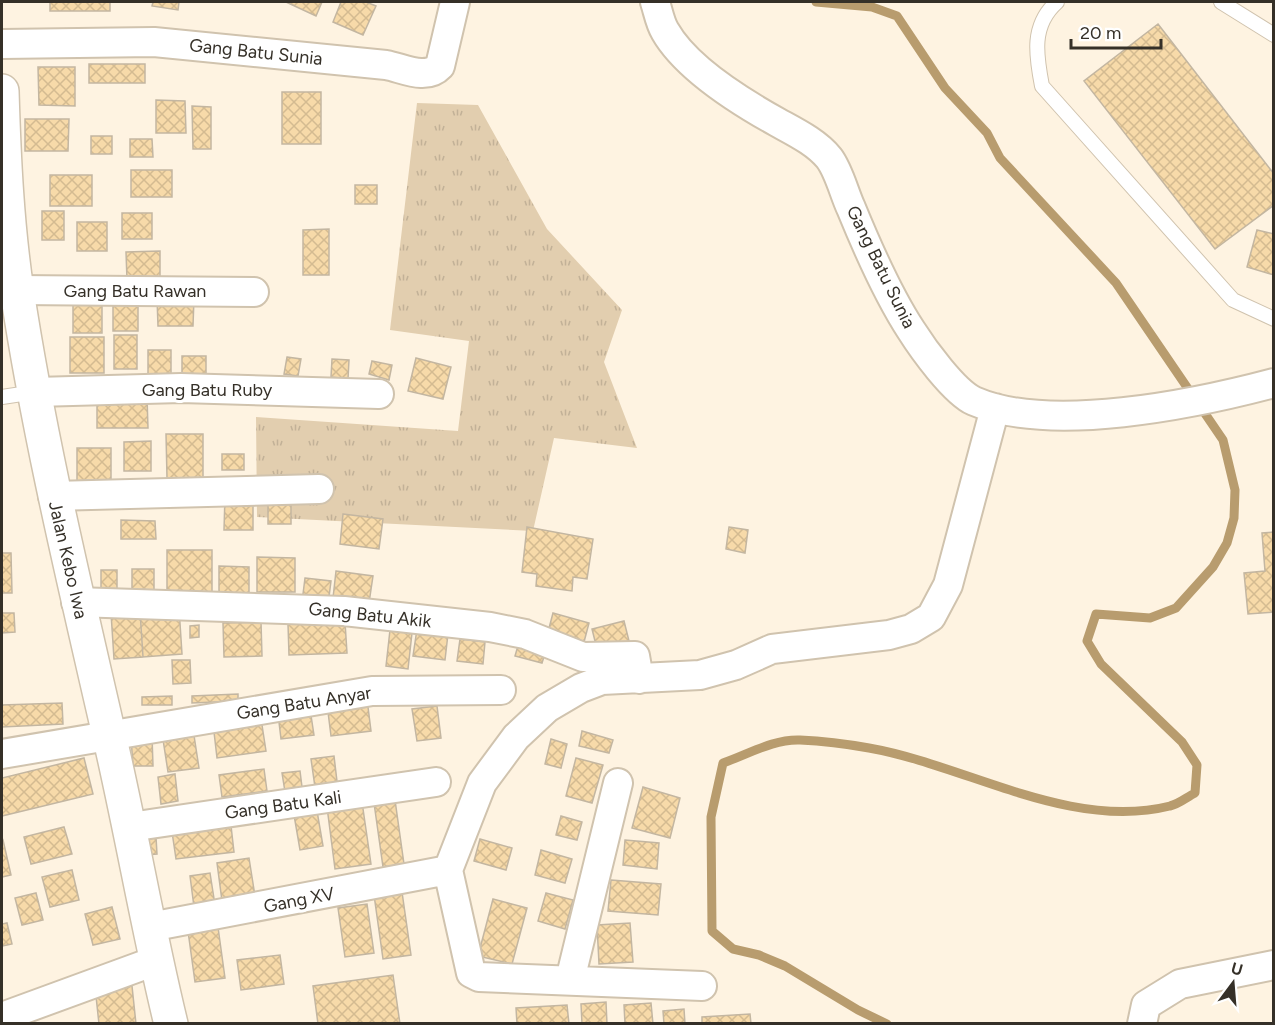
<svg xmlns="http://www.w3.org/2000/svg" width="1275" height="1025" viewBox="0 0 1275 1025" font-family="Figtree,sans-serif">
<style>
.grass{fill:url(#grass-tufts)}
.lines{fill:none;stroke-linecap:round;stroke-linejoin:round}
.stream{stroke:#b89c6e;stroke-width:9}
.building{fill:url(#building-cross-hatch);stroke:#c3b6a1;stroke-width:1.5}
.lane-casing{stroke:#d0c3ae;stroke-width:16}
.street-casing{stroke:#d0c3ae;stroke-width:32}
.secondary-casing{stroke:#d0c3ae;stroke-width:36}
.lane{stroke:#fff;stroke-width:14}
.street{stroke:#fff;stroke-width:28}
.secondary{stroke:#fff;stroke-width:33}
.labels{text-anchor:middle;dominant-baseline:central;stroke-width:6;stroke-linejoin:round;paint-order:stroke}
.street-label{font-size:18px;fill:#353028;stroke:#fff}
</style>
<defs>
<pattern id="grass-tufts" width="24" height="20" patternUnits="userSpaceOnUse" patternTransform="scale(1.5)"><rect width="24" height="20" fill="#e2ceaf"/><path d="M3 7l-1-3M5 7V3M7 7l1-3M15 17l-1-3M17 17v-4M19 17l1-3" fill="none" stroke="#c2b197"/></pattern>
<pattern id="building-cross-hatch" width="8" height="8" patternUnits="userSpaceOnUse" patternTransform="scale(1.5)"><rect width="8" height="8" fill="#f7daa9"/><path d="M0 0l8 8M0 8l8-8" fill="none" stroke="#d4bb91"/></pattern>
</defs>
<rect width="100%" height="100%" fill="#fef3e1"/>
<path class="grass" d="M417 103 478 105 547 229 622 310 604 362 637 448 554 438 533 531 257 517 256 417 458 431 469 341 390 330Z"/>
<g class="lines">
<path class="stream" d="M816 2 872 7 897 16 945 88 987 133 1000 158 1116 283 1223 440 1235 490 1234 518 1227 543 1213 567 1176 608 1150 618 1096 614 1087 641 1101 664 1182 742 1197 765 1195 793C1187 797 1179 804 1170 806 1070 831 966 765 869 748 847 744 823 741 800 740 773 739 749 754 723 763L711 817 712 931 733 949 759 955 785 966 858 1010 887 1024"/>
</g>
<path class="building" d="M50 2H110V11H50Z
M153 2H179L178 10 152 6Z
M286 2H322L316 16Z
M341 2H366L376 6 363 35 333 22Z
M1158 24 1274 174V205L1215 249 1084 81Z
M89 64H145V83H89Z
M38 67H75V106L39 105Z
M282 92H321V144H282Z
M156 100 185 101 186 133H156Z
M192 106 211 107V149H193Z
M25 119H69L68 151H25Z
M91 136H112V154H91Z
M130 139H152L153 157H130Z
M131 170H172V197H131Z
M50 175H92V206H50Z
M355 185H377V204H355Z
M42 211H64V240H42Z
M122 213H152V239H122Z
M77 222H107V251H77Z
M329 229V275H303V230Z
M1257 230 1274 234V275L1247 267Z
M160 251V279L127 280 126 252Z
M73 297H102V333H73Z
M157 298H194L193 326H158Z
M113 299H138V331H113Z
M114 335H137V369H114Z
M70 337H104V373H70Z
M148 350H171V378H148Z
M182 356H206V378L182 379Z
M287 357 301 359 298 376 284 374Z
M416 358 451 367 443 399 408 391Z
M332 359 349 360 348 379 331 377Z
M372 361 392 365 389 380 369 374Z
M97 397H147L148 428H97Z
M166 434H203V478H167Z
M151 441V471H124V442Z
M77 448H111V480L77 481Z
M222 454H244V470H222Z
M253 495V530H224L225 496Z
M268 499H291V524H268Z
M343 514 383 519 379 549 340 544Z
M121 520 155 521 156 539H121Z
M527 527 593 539 587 579 573 577 572 591 536 586 537 574 522 572Z
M729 527 748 530 745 553 726 549Z
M1274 532V612L1248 614 1244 573 1265 571 1262 533Z
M167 550H212V602H167Z
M2 553H11L12 593H2Z
M257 557 295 558V592H257Z
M219 566 249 567V600H219Z
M132 569H154V600H132Z
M101 570H117V598H101Z
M336 571 373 576 369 603 333 598Z
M305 578 331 581 328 605 302 602Z
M179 608 182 654 143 657 140 611Z
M140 611 143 657 114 659 111 613Z
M2 613H14L15 632 2 633Z
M553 613 589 623 584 642 548 632Z
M624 621 629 641 597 649 592 629Z
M261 622 262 656 224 657 223 623Z
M345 622 347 653 289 655 288 624Z
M199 625V637L190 638V626Z
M417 629 448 634 445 660 413 656Z
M390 630 412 633 408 669 386 666Z
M460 639 485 642 483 664 457 661Z
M520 639 547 647 542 663 515 656Z
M172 660H190L191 683 173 684Z
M238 694V701L192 703V696Z
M172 696V705H142V697Z
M62 703 63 724 2 727V705Z
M437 706 441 738 417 741 412 709Z
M368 707 371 731 331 736 328 712Z
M310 709 314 735 281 739 278 714Z
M262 725 266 751 217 758 214 732Z
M193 729 199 768 168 772 162 733Z
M582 731 613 740 609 753 579 746Z
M152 736 153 766H133L131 737Z
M551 739 567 744 561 768 545 764Z
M334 756 338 790 316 794 311 759Z
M84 758 93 794 2 816V778Z
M576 758 603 765 592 803 566 796Z
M264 769 267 791 222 797 219 775Z
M300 771 303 795 286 798 282 773Z
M175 774 178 801 161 804 158 777Z
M643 787 680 798 670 838 632 828Z
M395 800 404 864 383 867 374 803Z
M362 802 371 864 335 869 327 807Z
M317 811 323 846 300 850 294 815Z
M561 816 582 822 577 840 556 835Z
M230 817 234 852 176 859 171 825Z
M64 827 72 854 31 864 24 837Z
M156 837 157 854 145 855 143 838Z
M480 839 512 848 506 870 474 861Z
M3 840 11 875 2 877V841Z
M625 840 659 843 657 869 623 865Z
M541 850 572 859 565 883 535 875Z
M249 858 255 896 222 901 217 863Z
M72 870 79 900 50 907 42 877Z
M210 873 215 905 194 907 190 876Z
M611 880 661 884 658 915 608 911Z
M402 892 411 955 383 959 374 895Z
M36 893 43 920 22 925 15 898Z
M546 893 573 900 565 929 538 921Z
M493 899 527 908 512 964 478 956Z
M367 904 374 953 345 957 338 908Z
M112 907 120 939 93 945 85 914Z
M217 920 225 978 195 982 187 924Z
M7 923 12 944 2 946V924Z
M630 923 633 962 599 964 597 925Z
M280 955 284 984 241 990 237 960Z
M393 975 400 1024H318L313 986Z
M132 986 136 1024H99L96 996Z
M606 1002 607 1024H582L581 1004Z
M651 1003 653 1024H625L624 1005Z
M567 1005 569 1024H517L516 1008Z
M684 1009 685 1024H664L663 1011Z
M750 1014 751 1024H702V1017Z"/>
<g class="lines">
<defs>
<path id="lane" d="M1057 2C1031 25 1036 55 1042 86L1233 300 1274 319
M1221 2 1274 35
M2 397 35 392"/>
<path id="street" d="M655 2C658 11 660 23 665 31 686 68 741 102 777 122 795 132 816 142 829 158 839 171 844 193 851 208 867 247 888 295 911 330 923 349 954 392 974 401 1050 434 1195 404 1274 383
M2 44 154 42 386 65C403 68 426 81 440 66L455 2
M17 290 254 292
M36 392 181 388 379 394
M53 496 319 489
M76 602 344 611 490 627 525 634 583 657 635 656 639 679
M2 754 372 691 501 690
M130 827 436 782
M150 927 448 870
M570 980 618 783
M702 986 479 977 471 973 448 870 482 783 516 737 547 708 581 688 602 680 700 675 736 665 772 649 889 635 911 629 931 617 948 585 995 408
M2 1017 155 961
M1142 1024 1146 1005 1180 984 1274 965"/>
<path id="secondary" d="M2 91C4 158 7 224 17 291 40 442 76 590 110 739 132 834 148 930 171 1024"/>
</defs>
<use href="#lane" class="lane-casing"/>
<use href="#street" class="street-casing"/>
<use href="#secondary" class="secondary-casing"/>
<use href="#lane" class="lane"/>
<use href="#street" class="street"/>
<use href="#secondary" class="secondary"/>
</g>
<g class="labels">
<g class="street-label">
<text transform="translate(256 52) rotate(6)">Gang Batu Sunia</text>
<text transform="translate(881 267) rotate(64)">Gang Batu Sunia</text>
<text x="135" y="291">Gang Batu Rawan</text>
<text x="207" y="390">Gang Batu Ruby</text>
<text transform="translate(68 560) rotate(77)">Jalan Kebo Iwa</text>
<text transform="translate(370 615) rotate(6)">Gang Batu Akik</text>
<text transform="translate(304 703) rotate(-9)">Gang Batu Anyar</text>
<text transform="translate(283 805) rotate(-8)">Gang Batu Kali</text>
<text transform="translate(299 900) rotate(-11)">Gang XV</text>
</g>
</g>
<rect width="1275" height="1025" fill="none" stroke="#353028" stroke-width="6"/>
<g transform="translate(1233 983) rotate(16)" stroke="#ffffff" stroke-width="4.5" paint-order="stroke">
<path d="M0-4.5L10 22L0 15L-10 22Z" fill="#353028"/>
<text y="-9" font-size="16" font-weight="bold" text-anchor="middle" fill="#353028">U</text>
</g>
<path d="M1071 39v9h90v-9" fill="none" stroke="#353028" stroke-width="3"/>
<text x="1080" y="39" font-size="18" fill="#353028" stroke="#ffffff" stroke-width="4.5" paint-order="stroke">20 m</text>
</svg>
